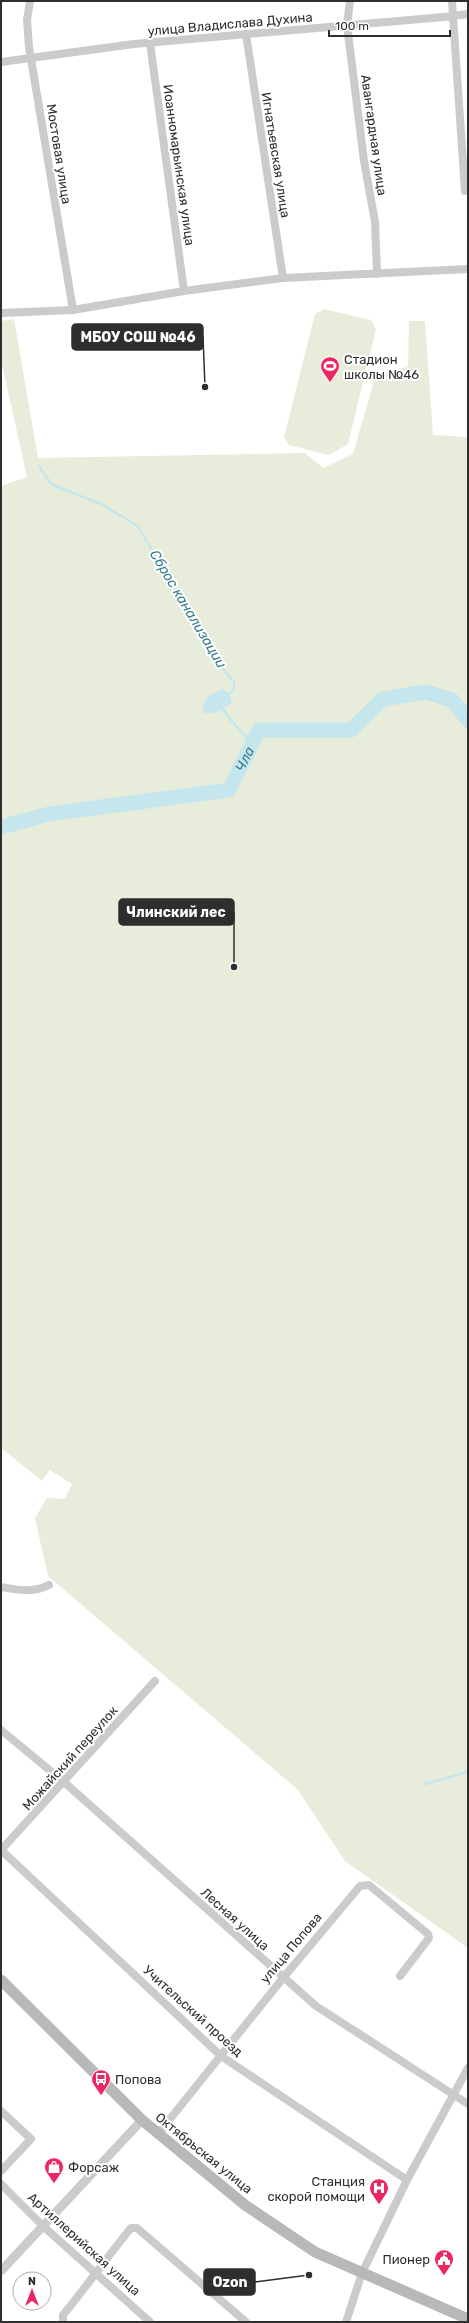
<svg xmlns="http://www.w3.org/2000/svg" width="469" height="2323" viewBox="0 0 469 2323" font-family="Rubik,sans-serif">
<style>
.green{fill:#e8ecda}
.water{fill:#c6e6ed}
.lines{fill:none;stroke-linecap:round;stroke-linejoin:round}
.stream{stroke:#c6e6ed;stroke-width:2.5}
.river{stroke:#c6e6ed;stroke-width:15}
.minor{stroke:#cbcbcb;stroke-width:8}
.tertiary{stroke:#cbcbcb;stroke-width:9}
.secondary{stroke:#b8b8b8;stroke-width:11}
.labels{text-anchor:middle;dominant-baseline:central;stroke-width:4;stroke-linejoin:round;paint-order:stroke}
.street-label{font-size:13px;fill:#2e2e2e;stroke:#fff}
.poi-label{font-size:13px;fill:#2e2e2e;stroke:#fff;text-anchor:start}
.water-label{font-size:14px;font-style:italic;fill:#367f8d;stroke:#fff}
.leader{fill:none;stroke:#2e2e2e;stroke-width:1.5}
.callout-dot{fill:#2e2e2e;stroke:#fff;stroke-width:1.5}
.callout{fill:#2e2e2e;stroke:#2e2e2e;stroke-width:1.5}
.callout-label{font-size:14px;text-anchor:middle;font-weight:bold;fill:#fff}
</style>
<rect width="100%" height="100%" fill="#fff"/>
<path class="green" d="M324 309 371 320 376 329 348 444 329 455 289 445 284 437 315 314Z
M14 319 38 458 305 453 323 468 353 454 376 374 408 367 409 321H425L433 435 468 437V1948L345 1861 298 1790 48 1576 35 1518 47 1498 65 1499 72 1484 50 1470 42 1481 1 1448V486L27 477 1 360V321Z"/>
<path class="water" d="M222 689 229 693 232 703C223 709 214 717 203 712 202 699 211 694 222 689Z"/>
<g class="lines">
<path class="stream" d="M39 466 49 481 55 486 101 504 138 526 176 592 203 629 217 662 234 682V689L228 696
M221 707 239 730 253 742
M425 1784 468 1772"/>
<path class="river" id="s1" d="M1 827 49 814 229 790 259 730H351L383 699 426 692 452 700 468 720"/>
<path class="minor" d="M30 1 27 20 29 47 73 310
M350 1 347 25 364 161 375 222 377 274
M452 1 453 16
M468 14 453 16 465 191 468 190
M246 34 283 278
M150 43 184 291
M1 62 134 44 455 16
M1 313 73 310 184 291 283 278 468 269
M1 1587C18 1590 34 1593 49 1585
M155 1681 1 1850 221 2056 407 2180
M1 1730 64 1782 316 2006 468 2104
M1 2111 31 2139 1 2171
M158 2134 283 1978 360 1886 369 1885 428 1934 429 1938 400 1976
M1 2184 43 2226 150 2322
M63 2322V2315C87 2286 107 2257 131 2228H137L246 2322
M346 2322 362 2273 407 2180 468 2068"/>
<path class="tertiary" d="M1 2271 142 2120"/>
<path class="secondary" d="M1 1980 142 2120 245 2205 315 2252 468 2319"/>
</g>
<defs>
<symbol id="stadium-pin" viewBox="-11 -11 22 30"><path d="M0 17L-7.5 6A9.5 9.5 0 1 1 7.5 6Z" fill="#ed2762" stroke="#fff"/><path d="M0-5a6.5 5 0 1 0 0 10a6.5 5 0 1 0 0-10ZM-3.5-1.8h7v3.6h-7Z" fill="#fff"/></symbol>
<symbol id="bus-pin" viewBox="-11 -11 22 30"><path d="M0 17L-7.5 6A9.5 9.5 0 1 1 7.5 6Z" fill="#ed2762" stroke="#fff"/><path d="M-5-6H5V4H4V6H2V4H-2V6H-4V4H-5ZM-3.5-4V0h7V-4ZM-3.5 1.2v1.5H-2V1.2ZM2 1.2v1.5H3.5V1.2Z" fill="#fff"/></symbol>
<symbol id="shop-pin" viewBox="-11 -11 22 30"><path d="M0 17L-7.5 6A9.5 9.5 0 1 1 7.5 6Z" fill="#ed2762" stroke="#fff"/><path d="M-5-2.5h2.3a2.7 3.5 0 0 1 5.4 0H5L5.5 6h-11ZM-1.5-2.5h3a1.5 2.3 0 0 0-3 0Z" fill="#fff"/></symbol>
<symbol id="hospital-pin" viewBox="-11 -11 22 30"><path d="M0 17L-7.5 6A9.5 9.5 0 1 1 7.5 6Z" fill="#ed2762" stroke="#fff"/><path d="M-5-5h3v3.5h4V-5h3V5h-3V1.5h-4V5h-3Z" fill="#fff"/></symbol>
<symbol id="civic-pin" viewBox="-11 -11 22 30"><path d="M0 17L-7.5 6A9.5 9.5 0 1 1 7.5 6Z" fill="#ed2762" stroke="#fff"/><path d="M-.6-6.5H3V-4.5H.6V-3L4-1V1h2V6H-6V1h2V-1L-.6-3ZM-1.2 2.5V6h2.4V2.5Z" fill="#fff"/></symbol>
</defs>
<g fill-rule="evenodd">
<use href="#stadium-pin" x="319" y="355" width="22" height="30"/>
<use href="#bus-pin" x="90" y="2068" width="22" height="30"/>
<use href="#shop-pin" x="43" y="2156" width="22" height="30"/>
<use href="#hospital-pin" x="368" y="2177" width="22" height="30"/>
<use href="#civic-pin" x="433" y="2248" width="22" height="30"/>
</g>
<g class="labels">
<g class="street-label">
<text transform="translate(230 24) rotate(-5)">улица Владислава Духина</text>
<text transform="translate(374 135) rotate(82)">Авангардная улица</text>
<text transform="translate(59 154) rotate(81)">Мостовая улица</text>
<text transform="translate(276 155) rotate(81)">Игнатьевская улица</text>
<text transform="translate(179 165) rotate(82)">Иоанномарьинская улица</text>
<text transform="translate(70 1758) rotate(-48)">Можайский переулок</text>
<text transform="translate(235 1919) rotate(42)">Лесная улица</text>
<text transform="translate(291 1948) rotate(-50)">улица Попова</text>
<text transform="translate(193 2011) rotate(42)">Учительский проезд</text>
<text transform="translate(204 2153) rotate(39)">Октябрьская улица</text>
<text transform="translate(84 2244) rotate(42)">Артиллерийская улица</text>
</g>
<g class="poi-label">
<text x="344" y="359">Стадион<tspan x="344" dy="15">школы №46</tspan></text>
<text x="115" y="2079">Попова</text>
<text x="68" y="2167">Форсаж</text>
<text x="365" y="2181" text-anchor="end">Станция<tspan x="365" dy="15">скорой помощи</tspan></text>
<text x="430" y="2259" text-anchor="end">Пионер</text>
</g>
<g class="water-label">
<text transform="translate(188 609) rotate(59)">Сброс канализации</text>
<text stroke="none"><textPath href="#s1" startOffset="266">Чла</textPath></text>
</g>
</g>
<path class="leader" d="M205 387L203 337M234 967L234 912M309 2275L255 2282"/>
<g class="callout-dot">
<circle cx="205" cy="387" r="4"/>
<circle cx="234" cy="967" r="4"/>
<circle cx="309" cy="2275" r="4"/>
</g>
<g class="callout">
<rect x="72" y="324" width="131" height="26" rx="4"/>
<rect x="119" y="899" width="115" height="26" rx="4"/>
<rect x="204" y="2269" width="51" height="26" rx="4"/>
</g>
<g class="callout-label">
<text x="138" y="342">МБОУ СОШ №46</text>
<text x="176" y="917">Члинский лес</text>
<text x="230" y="2287">Ozon</text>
</g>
<rect width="469" height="2323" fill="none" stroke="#2e2e2e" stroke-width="4"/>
<g transform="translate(32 2291)"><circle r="19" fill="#ffffff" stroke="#ababab"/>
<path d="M0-3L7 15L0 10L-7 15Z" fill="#ed2762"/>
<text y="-6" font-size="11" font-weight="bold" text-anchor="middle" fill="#2e2e2e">N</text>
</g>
<path d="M329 30v6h121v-6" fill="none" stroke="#2e2e2e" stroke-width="2"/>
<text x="335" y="30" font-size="12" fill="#2e2e2e" stroke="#ffffff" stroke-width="3" paint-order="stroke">100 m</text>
</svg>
